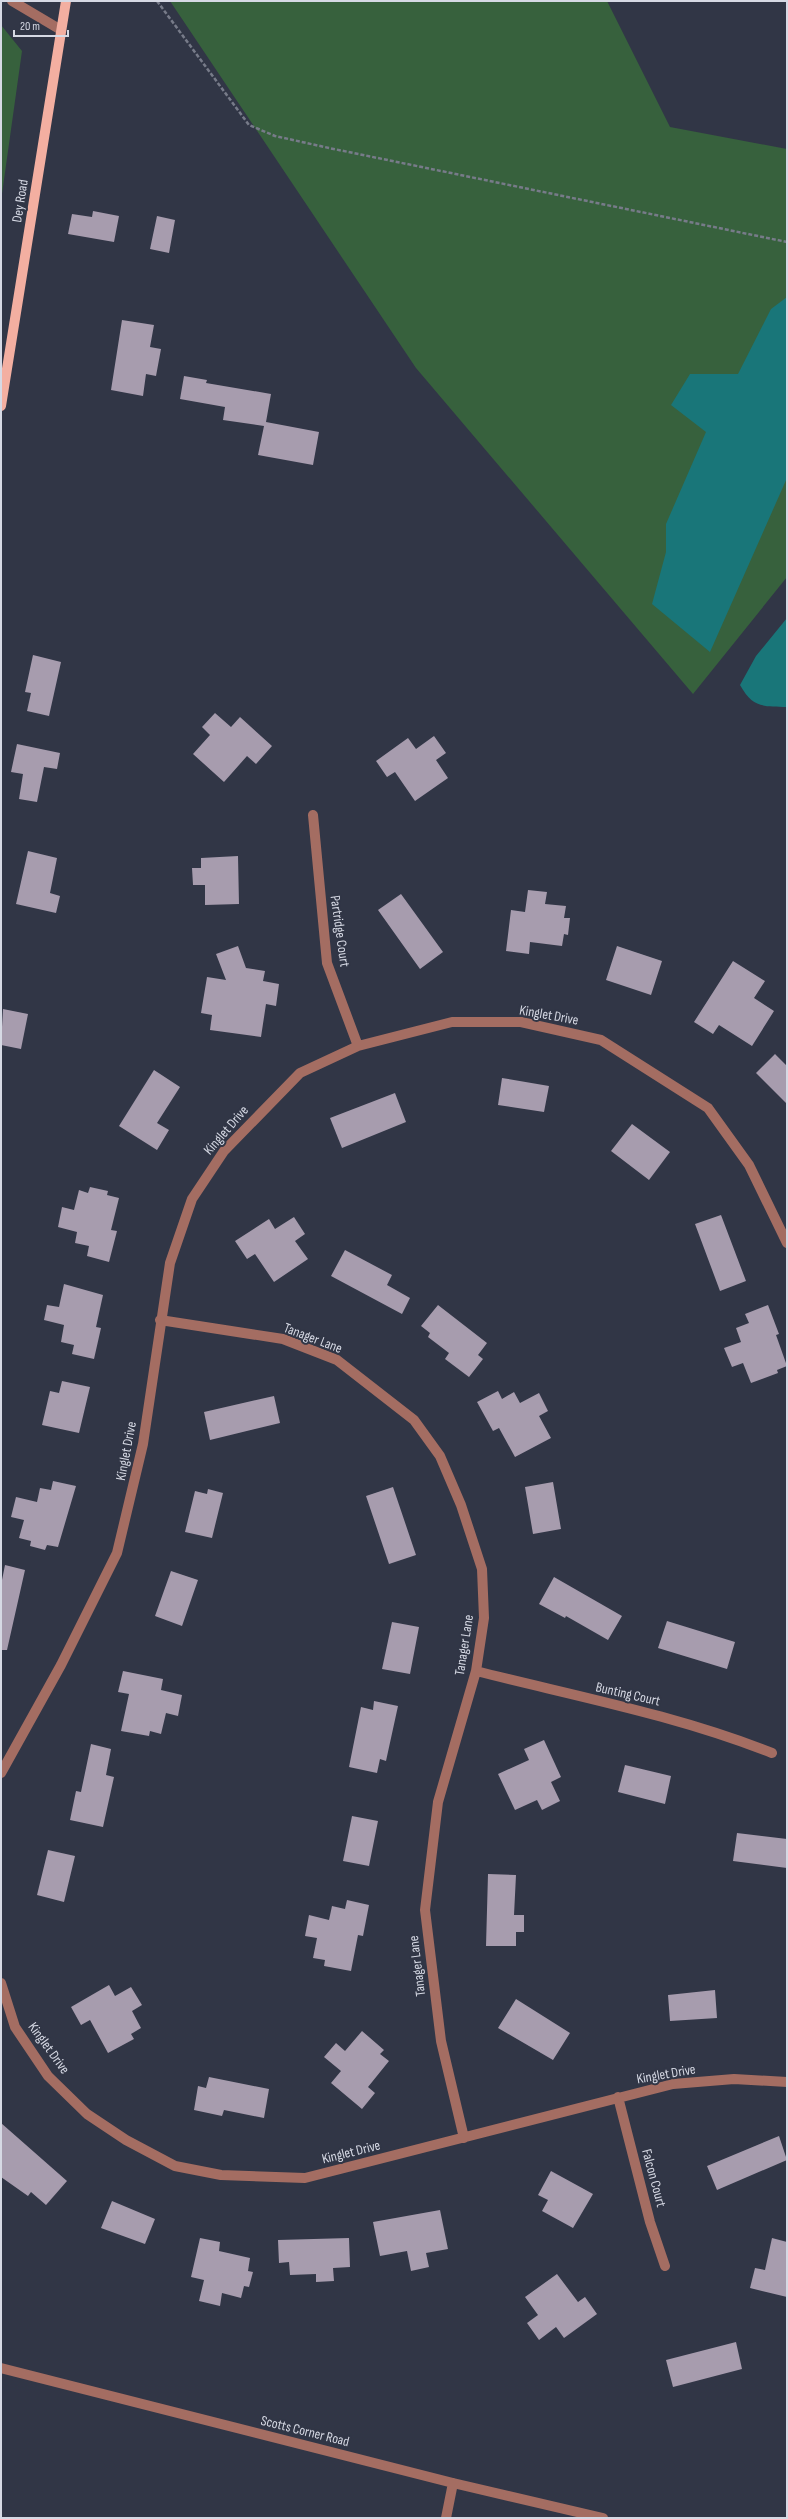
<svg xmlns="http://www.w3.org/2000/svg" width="788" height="2519" viewBox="0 0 788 2519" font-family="'Sofia Sans Condensed',sans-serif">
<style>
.green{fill:#37613d}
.water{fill:#197679}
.building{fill:#a79cae}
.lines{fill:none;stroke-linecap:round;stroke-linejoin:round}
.path{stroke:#777b89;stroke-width:2.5;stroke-dasharray:4 2;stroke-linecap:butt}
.minor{stroke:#a46d62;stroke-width:10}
.major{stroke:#f3afa1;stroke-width:10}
.labels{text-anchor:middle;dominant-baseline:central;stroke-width:4;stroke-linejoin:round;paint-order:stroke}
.street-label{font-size:14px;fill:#d6d9e4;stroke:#313646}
</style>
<rect width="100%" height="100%" fill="#313646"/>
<path class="green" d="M170 1H607L670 127 787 149V577L693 694 416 368Z
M1 25 22 51 1 201Z"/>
<path class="water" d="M787 297V478L710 652 652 604 666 552V524L706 432 671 405 690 374H738L771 309Z
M787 618V707C762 706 753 708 740 685L756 656Z"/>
<path class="building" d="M93 211 119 216 114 242 68 234 72 214 92 217Z
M157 216 175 220 169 253 150 249Z
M122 320 154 325 150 347 161 349 156 376 146 374 143 396 111 390Z
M184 376 207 380 206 383 271 394 266 422 319 432 313 465 258 455 264 426 223 420 225 407 180 399Z
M33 655 61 662 49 716 27 711 31 693 25 692Z
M215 713 231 727 240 717 272 746 256 764 247 756 224 782 193 754 210 735 202 727Z
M434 736 446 753 436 760 448 778 415 801 395 772 387 777 376 761 408 738 416 749Z
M17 744 60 753 57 769 44 767 37 802 19 799 23 774 11 772Z
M28 851 57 858 50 893 60 896 56 913 16 904Z
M238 856 239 904 205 905V885H193L192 868H201V858Z
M528 890 547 892 545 904 566 906 564 918H570L568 935 564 934 562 946 530 942 529 954 506 951 511 910 525 912Z
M401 894 443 952 420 969 378 910Z
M238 946 246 968 265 971 263 981 279 984 276 1006 266 1004 261 1037 210 1030 212 1015 201 1013 207 977 226 980 216 954Z
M617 946 662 961 651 995 606 980Z
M733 961 765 981 754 998 774 1011 752 1046 719 1025 713 1034 694 1022Z
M3 1009 28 1014 21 1049 1 1045Z
M775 1054 787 1066V1104L756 1073Z
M154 1070 180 1087 157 1123 169 1130 157 1150 119 1126Z
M502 1078 549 1086 544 1112 498 1105Z
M395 1093 406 1122 342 1148 330 1118Z
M632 1124 670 1152 649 1180 611 1151Z
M90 1187 108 1191 107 1195 119 1198 111 1230 117 1231 109 1262 87 1256 89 1246 75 1243 77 1232 58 1227 62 1207 74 1210 79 1190 88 1193Z
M721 1215 746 1281 720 1291 695 1224Z
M294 1217 305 1234 295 1241 308 1259 274 1282 255 1254 247 1259 235 1241 269 1219 275 1229Z
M345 1250 392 1275 387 1285 410 1298 402 1314 331 1276Z
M64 1284 103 1295 96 1327 101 1328 94 1359 72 1354 74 1345 61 1342 64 1325 44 1320 47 1305 59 1307Z
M438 1305 487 1343 478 1355 483 1359 469 1377 445 1359 449 1353 428 1337 430 1333 421 1326Z
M768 1305 779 1334 776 1335 787 1366 777 1370 778 1373 751 1383 743 1363 732 1367 724 1348 741 1342 736 1328 749 1323 745 1314Z
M62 1381 90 1387 79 1433 42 1425 50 1391 59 1393Z
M498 1391 502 1399 514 1392 520 1403 539 1393 548 1411 539 1416 551 1438 515 1457 499 1428 493 1431 477 1402Z
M274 1396 280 1423 210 1440 204 1412Z
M53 1481 76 1486 58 1547 47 1545 45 1550 30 1546 31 1541 19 1538 24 1520 11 1517 16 1497 37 1502 40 1488 51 1490Z
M553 1482 561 1529 533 1534 525 1487Z
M393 1487 416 1555 389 1564 366 1496Z
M208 1489 223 1493 212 1538 185 1532 195 1491 207 1494Z
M5 1565 25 1570 7 1650H1V1585Z
M171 1571 198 1580 182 1626 155 1616Z
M554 1577 622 1616 608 1640 566 1616 565 1618 539 1604Z
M667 1621 735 1642 727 1669 658 1648Z
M392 1622 419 1627 410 1674 382 1669Z
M123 1671 163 1679 161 1690 182 1695 178 1716 166 1713 161 1734 150 1731 149 1736 121 1731 129 1694 118 1692Z
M374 1701 398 1706 386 1761 380 1759 377 1773 349 1767 361 1707 373 1710Z
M544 1740 561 1777 551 1782 560 1801 542 1810 537 1800 515 1810 498 1774 529 1760 524 1749Z
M91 1744 111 1749 106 1775 114 1777 103 1827 70 1820 76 1791 81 1792Z
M625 1765 671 1776 665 1804 618 1792Z
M352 1816 378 1821 369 1866 343 1861Z
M737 1833 787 1839V1868L733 1861Z
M48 1850 75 1856 64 1902 37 1895Z
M488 1874 516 1875 514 1915H524V1932H516V1946H486Z
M347 1900 369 1905 363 1936 358 1935 351 1971 324 1966 325 1960 313 1958 317 1938 305 1936 309 1915 329 1920 332 1906 345 1909Z
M109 1985 115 1996 131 1987 142 2005 132 2011 141 2028 131 2034 134 2039 108 2053 90 2020 81 2025 71 2007Z
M715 1990 717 2018 670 2021 668 1995Z
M516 1999 570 2033 553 2060 498 2028Z
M362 2031 384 2050 380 2054 389 2061 368 2087 375 2093 362 2109 331 2083 341 2071 324 2057 336 2043 345 2051Z
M209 2077 269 2089 264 2118 224 2110 222 2116 194 2110 198 2086 206 2088Z
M1 2123 67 2181 46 2205 31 2192 28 2196 1 2177Z
M779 2136 787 2160 717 2190 707 2166Z
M551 2171 593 2194 573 2228 542 2211 548 2200 538 2195Z
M112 2201 155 2219 145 2244 101 2228Z
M440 2210 448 2249 426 2253 429 2267 411 2271 407 2251 380 2256 373 2222Z
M200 2238 220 2242 219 2251 250 2258 248 2271 253 2272 249 2287 244 2286 241 2298 222 2293 220 2306 199 2301 204 2280 191 2277Z
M349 2238 350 2267 333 2268 334 2281 316 2282V2274L290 2275 289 2262 279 2263 278 2240Z
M772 2238 787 2242V2297L750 2288 755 2268 765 2270Z
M557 2274 578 2302 585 2297 597 2314 564 2338 556 2327 539 2340 527 2323 538 2315 525 2297Z
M736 2342 742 2369 673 2387 666 2360Z"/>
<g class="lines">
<path class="path" d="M157 1 249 125 275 136 329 148 787 242"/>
<path class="minor" d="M12 1 61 30
M313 815 327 963 358 1046
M160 1320 283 1339 337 1360 414 1420 440 1456 461 1505 482 1569 484 1618 476 1671 438 1802 425 1910 441 2041 464 2138
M476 1671C575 1696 676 1715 772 1753
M1 1773 61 1665 117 1553 143 1444 170 1263 192 1199 224 1151 300 1073 358 1046 452 1022H521L601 1040 708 1108 749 1165 787 1243
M1 1983 15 2027 48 2076 87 2114 126 2140 175 2166 221 2175 305 2178 673 2084 734 2079 787 2082
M618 2097 650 2222 665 2266
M1 2368 453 2483 603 2518
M446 2518 453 2483"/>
<path class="major" d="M1 406 66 1"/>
</g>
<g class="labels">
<g class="street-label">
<text transform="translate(20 201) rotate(-81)">Dey Road</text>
<text transform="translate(340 931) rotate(82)">Partridge Court</text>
<text transform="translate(549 1015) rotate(10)">Kinglet Drive</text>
<text transform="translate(226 1130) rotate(-49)">Kinglet Drive</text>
<text transform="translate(313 1338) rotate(21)">Tanager Lane</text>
<text transform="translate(126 1451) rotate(-79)">Kinglet Drive</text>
<text transform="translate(464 1645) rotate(-81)">Tanager Lane</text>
<text transform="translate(628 1694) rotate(13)">Bunting Court</text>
<text transform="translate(417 1966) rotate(-97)">Tanager Lane</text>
<text transform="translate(49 2048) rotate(54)">Kinglet Drive</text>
<text transform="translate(666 2074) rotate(-10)">Kinglet Drive</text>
<text transform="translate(351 2152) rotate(-14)">Kinglet Drive</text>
<text transform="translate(654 2178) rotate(75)">Falcon Court</text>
<text transform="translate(305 2431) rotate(14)">Scotts Corner Road</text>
</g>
</g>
<rect width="788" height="2519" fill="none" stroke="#d6d9e4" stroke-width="4"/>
<path d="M14 30v6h54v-6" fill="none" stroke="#d6d9e4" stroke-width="2"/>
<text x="20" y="30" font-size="12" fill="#d6d9e4" stroke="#313646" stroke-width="3" paint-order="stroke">20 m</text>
</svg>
